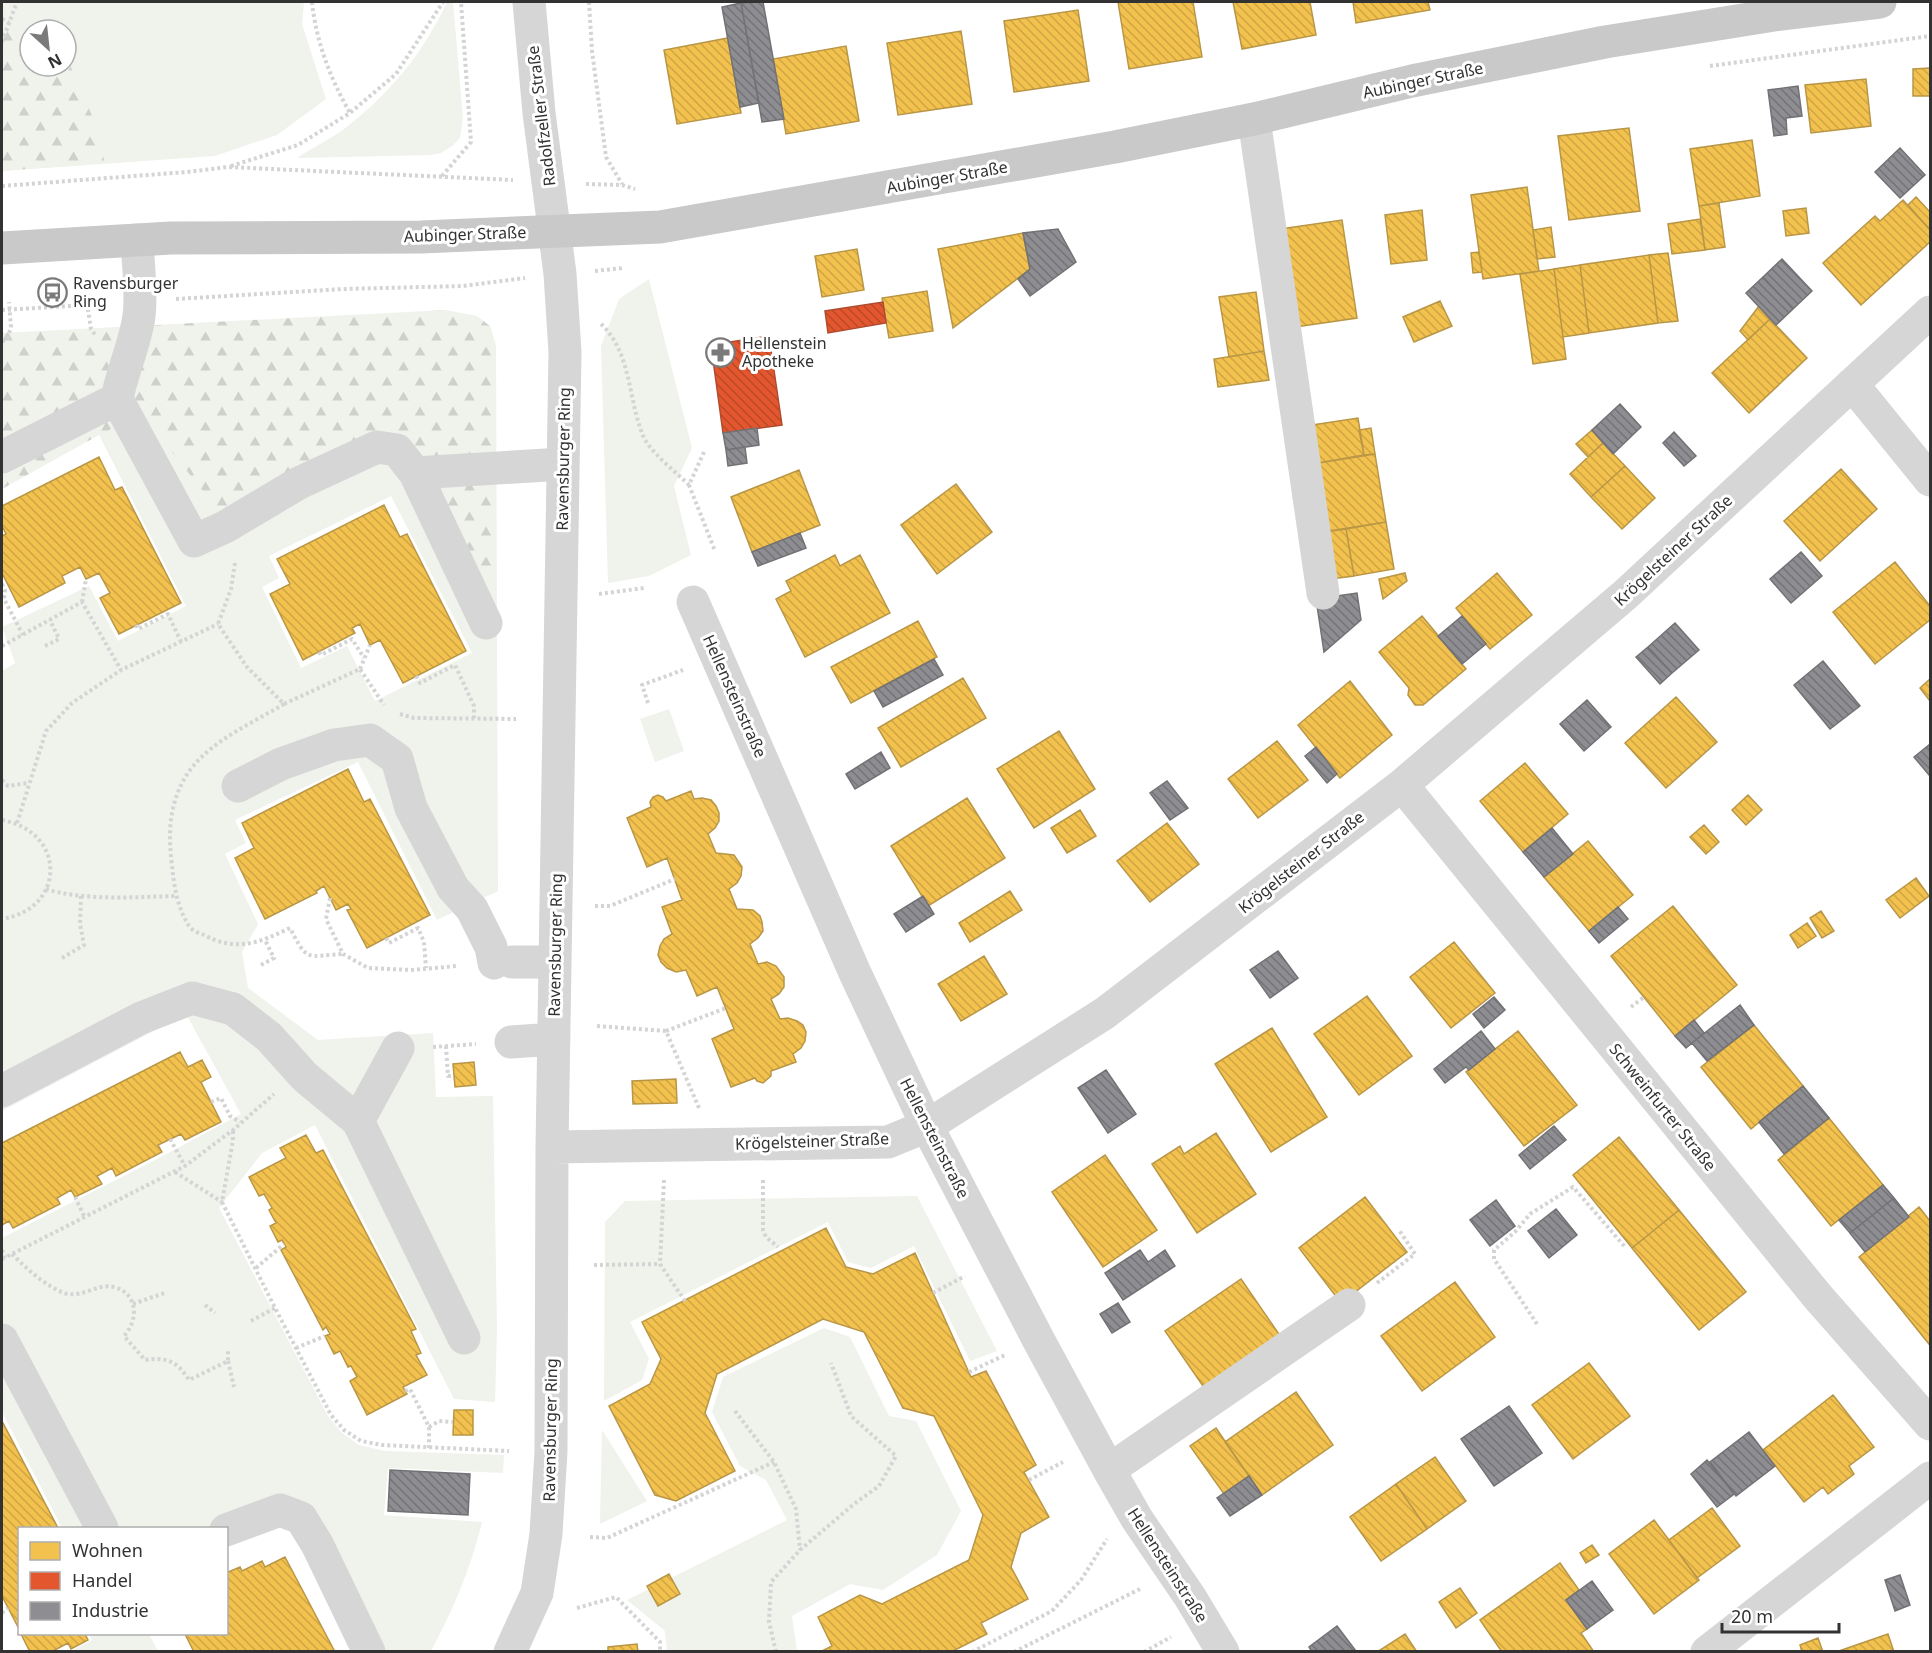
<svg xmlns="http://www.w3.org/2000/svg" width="1932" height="1653" viewBox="0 0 1932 1653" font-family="'Noto Sans',sans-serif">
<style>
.green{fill:#f0f2ec;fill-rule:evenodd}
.forest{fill:url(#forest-firs)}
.homes{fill:url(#homes-back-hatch);stroke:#b89646;stroke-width:1.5}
.shops{fill:url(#shops-back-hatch);stroke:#af4c2f;stroke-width:1.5}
.industry{fill:url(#industry-back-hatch);stroke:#727275;stroke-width:1.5}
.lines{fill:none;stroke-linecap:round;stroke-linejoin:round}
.path{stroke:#d4d4d4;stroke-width:4;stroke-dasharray:3 3;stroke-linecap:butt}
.minor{stroke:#d6d6d6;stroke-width:33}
.major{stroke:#c9c9c9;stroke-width:33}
.labels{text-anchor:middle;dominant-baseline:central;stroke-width:6;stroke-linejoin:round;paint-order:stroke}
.street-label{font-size:16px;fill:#323232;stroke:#fff}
.poi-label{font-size:16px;fill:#323232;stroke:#fff;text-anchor:start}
</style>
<defs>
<pattern id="forest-firs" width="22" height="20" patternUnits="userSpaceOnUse" patternTransform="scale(1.5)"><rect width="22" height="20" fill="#f0f2ec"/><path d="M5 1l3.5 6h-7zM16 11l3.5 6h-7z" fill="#ced0cb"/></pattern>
<pattern id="homes-back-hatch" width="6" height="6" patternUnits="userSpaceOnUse" patternTransform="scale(1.5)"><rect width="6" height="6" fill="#f2c14e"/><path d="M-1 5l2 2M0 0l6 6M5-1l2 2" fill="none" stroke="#d0a645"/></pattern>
<pattern id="shops-back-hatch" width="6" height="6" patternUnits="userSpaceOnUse" patternTransform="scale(1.5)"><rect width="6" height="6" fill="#e4572e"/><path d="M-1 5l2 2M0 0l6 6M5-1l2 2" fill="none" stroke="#b94928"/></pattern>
<pattern id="industry-back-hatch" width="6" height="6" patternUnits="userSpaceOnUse" patternTransform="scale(1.5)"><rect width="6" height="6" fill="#8d8d92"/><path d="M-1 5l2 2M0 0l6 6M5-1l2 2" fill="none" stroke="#747478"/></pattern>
</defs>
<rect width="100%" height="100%" fill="#fff"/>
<path class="green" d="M2 2H304L302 24 326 99 277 135 215 156 2 171ZM30 30H66V66H30Z
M447 2H453L463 118 460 138 452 146 441 153 430 155 297 158C312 148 329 140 344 129 389 95 424 52 447 2Z
M649 279 692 448 674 486 691 555 649 576 608 583 601 346 619 299Z
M142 414 400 446 497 634 498 891 437 920 358 762 235 820 246 843 225 854 258 924 242 952 248 988 318 1040 433 1033 436 1097 493 1096 497 1330 495 1402 454 1399 315 1125 262 1153 219 1208 328 1416 342 1433 359 1445 385 1451 504 1455 503 1473 388 1468 384 1515 482 1522C471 1568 453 1610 431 1651H362L283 1520 226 1528H62L2 1412V1238L157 1159 241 1114 186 1014 2 1111V671L15 663 2 627 89 586 118 641 186 606 99 435ZM391 496 472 653 375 701 347 646 301 668 262 587 279 578 269 556Z
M669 709 684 751 655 762 640 719Z
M917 1196 997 1351 970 1361 914 1246 871 1268 848 1262 828 1222 630 1322 649 1359 642 1380 604 1401 605 1222 625 1201Z
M824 1328 850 1337 889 1416 916 1421 961 1511 937 1555 883 1590 850 1584 792 1616 797 1651H667L665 1631 627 1600 787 1520 766 1480 740 1466 712 1412 723 1377Z
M602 1430 647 1501 600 1524Z
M89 1634H149L158 1651H71L92 1640Z"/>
<path class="forest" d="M2 29 30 37V66H66V56L93 118 105 163 2 171Z
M446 310 477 316 490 326 496 345 497 634 400 446 225 519 142 414 99 435 2 489V333Z"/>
<path class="homes" d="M1118 2H1193L1202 57 1129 69Z
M1233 2H1310L1316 35 1242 49Z
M1353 2H1428L1430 10 1356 23Z
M1078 10 1089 81 1014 92 1004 21Z
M961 31 972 104 898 115 887 43Z
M728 38 741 113 677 124 664 50Z
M846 46 859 121 786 134 773 59Z
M1930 68V96H1913V69Z
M1866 79 1871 126 1811 133 1805 85Z
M1629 128 1640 211 1569 220 1558 136Z
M1752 140 1760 196 1699 206 1690 149Z
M1527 187 1539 271 1483 279 1471 195Z
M1916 197 1930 212V230L1908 205Z
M1903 200 1930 230V242L1861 305 1823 263 1875 216 1880 221Z
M1719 203 1725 247 1705 250 1699 206Z
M1806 208 1809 233 1786 236 1783 211Z
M1422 210 1427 260 1391 264 1385 215Z
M1700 219 1705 250 1672 254 1668 224Z
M1342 220 1357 318 1289 328 1274 230Z
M1551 227 1555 257 1537 259 1533 230Z
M1023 233 1030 269 953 328 938 249Z
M857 249 864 290 822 297 815 256Z
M1479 252 1482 272 1473 273 1471 253Z
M1668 253 1678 321 1658 323 1649 255Z
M1649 255 1658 323 1589 333 1580 265Z
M1580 265 1589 333 1563 337 1554 269Z
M1554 269 1566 359 1533 364 1520 274Z
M927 291 933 331 889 338 882 298Z
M1256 292 1264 351 1229 357 1219 297Z
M1440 301 1452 326 1414 342 1403 317Z
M1759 306 1770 319 1748 340 1740 331Z
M1770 319 1807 358 1749 413 1712 373Z
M1264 351 1269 380 1218 387 1214 359Z
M1358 418 1364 455 1312 464 1306 426Z
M1371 428 1375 454 1364 455 1359 430Z
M1592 430 1603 443 1588 457 1576 444Z
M1603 443 1625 466 1591 497 1570 474Z
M1375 454 1386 522 1323 532 1312 464Z
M99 457 115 490 122 487 181 603 119 634 100 598 110 593 99 573 86 579 80 567 62 576 65 583 19 607 2 573V536L6 534 2 526V506Z
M1625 466 1655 498 1622 529 1591 497Z
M1841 469 1877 509 1820 561 1784 521Z
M799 470 820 525 752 552 731 497Z
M956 484 992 532 937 574 901 525Z
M384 505 400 537 407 534 466 651 403 683 380 640 370 645 360 624 352 628 355 633 303 660 270 594 290 584 277 559Z
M1386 522 1394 569 1354 576 1346 529Z
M1346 529 1354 576 1331 579 1323 532Z
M835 555 840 566 860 555 890 613 805 657 776 599 791 591 786 581Z
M1895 562 1930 606V620L1875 664 1833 612Z
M1405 573 1407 581 1383 599 1379 579Z
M1497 573 1532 615 1490 649 1456 608Z
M1422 616 1466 669 1423 705H1415L1408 695 1409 688 1379 652Z
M918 621 937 657 851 703 831 667Z
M963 678 986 718 901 767 878 728Z
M1930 679V701L1920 688Z
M1350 681 1392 735 1340 778 1298 725Z
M1676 697 1717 742 1666 788 1625 743Z
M1059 731 1095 789 1034 828 997 769Z
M1277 741 1308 780 1258 818 1228 779Z
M1525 763 1568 814 1523 852 1480 801Z
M348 769 364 802 370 799 430 915 367 948 347 910 351 909 348 904 336 910 324 886 316 891 317 893 265 919 235 858 254 848 242 823Z
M691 791 694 799 702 798 711 800 716 806 719 813V821L715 828 708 834 716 853 734 855 742 867 741 876 737 883 729 889 737 909 753 910 760 916 762 922 763 931 758 938 750 944 758 964 767 962 776 966 784 977V987L779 994 771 999 780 1019 788 1018 797 1021 803 1025 806 1032 805 1041 801 1048 793 1054 796 1062 771 1071V1076L763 1083 757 1081 755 1078 731 1087 712 1039 734 1029 717 987 697 996 686 970 676 972 667 968 661 962 658 955 660 946 664 939 672 934 662 907 682 900 667 858 647 867 627 818 651 807 650 802 653 797 658 795 663 797 666 801Z
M1748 795 1762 810 1746 825 1732 810Z
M967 798 1005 858 928 906 891 846Z
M1080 810 1096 836 1067 853 1051 828Z
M1167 823 1199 864 1150 902 1117 861Z
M1704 825 1719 842 1706 854 1690 837Z
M1588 841 1633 895 1589 931 1544 877Z
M1916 878 1929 896 1900 918 1886 900Z
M1010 891 1022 910 970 942 959 923Z
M1673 906 1737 985 1675 1036 1611 956Z
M1821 911 1834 931 1822 938 1810 918Z
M1807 923 1816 936 1798 948 1790 935Z
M1454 942 1495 993 1451 1028 1410 977Z
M984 956 1007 994 961 1021 938 984Z
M1367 996 1412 1056 1359 1095 1314 1034Z
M1754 1025 1803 1086 1751 1129 1701 1067Z
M1272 1028 1327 1117 1271 1152 1215 1064Z
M1518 1031 1577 1105 1524 1146 1466 1072Z
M180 1052 188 1067 202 1060 211 1077 201 1082 221 1122 185 1140 181 1134 158 1145 162 1152 116 1176 112 1168 97 1176 102 1184 75 1197 71 1190 57 1198 60 1204 13 1228 9 1221 2 1225V1143Z
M474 1062 476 1085 455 1087 453 1064Z
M676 1079 677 1103 633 1104 632 1081Z
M1829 1118 1883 1185 1831 1226 1778 1160Z
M1216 1133 1256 1194 1197 1233 1152 1164 1180 1146 1184 1154Z
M306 1135 316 1153 323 1150 416 1329 411 1331 421 1353 416 1355 427 1375 403 1387 407 1394 367 1415 350 1381 357 1377 351 1366 348 1367 340 1351 334 1354 325 1336 330 1334 326 1327 323 1330 281 1250 286 1247 282 1240 278 1242 270 1226 276 1223 269 1210 272 1208 264 1194 259 1196 249 1177 286 1158 280 1148Z
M1619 1137 1679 1210 1632 1248 1573 1175Z
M1105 1155 1157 1230 1103 1267 1052 1192Z
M1365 1197 1407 1252 1341 1303 1299 1248Z
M1919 1207 1930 1221V1342L1929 1344 1859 1257Z
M1679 1210 1746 1292 1699 1330 1632 1248Z
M826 1228 846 1267 873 1274 915 1253 971 1377 986 1371 1036 1465 1024 1472 1049 1517 1021 1533 1011 1567 1028 1599 981 1623 987 1634 951 1652H820L832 1646 818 1617 860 1595 882 1604 969 1560 983 1515 934 1416 903 1408 864 1332 823 1319 717 1374 705 1413 735 1471 676 1501 655 1495 609 1406 650 1384 661 1359 642 1322Z
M1241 1279 1281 1337 1205 1389 1165 1331Z
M1455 1282 1495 1337 1422 1391 1381 1336Z
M1589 1363 1630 1416 1573 1459 1532 1405Z
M1296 1392 1333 1445 1262 1495 1225 1442Z
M1833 1395 1874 1447 1849 1466 1854 1474 1828 1494 1823 1487 1804 1502 1763 1450Z
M454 1410H473V1435H453Z
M2 1421 58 1528H20V1631L2 1596Z
M1216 1428 1249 1476 1224 1494 1190 1446Z
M1435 1457 1466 1501 1427 1529 1396 1484Z
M1396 1484 1427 1529 1381 1561 1350 1517Z
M1712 1508 1740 1546 1697 1578 1669 1540Z
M1654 1520 1699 1580 1654 1614 1609 1554Z
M1592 1545 1599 1555 1586 1563 1580 1553Z
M285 1557 335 1652H194L185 1634H226V1573L240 1567 242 1571 262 1561 265 1567Z
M1560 1563 1579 1590 1566 1600 1587 1629 1581 1633 1594 1652H1502L1480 1620Z
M669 1574 680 1594 658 1606 647 1586Z
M1460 1588 1477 1613 1456 1628 1439 1602Z
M21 1634H85L88 1640 71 1649 68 1643 51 1652H30Z
M1405 1634 1417 1652H1377Z
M1888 1634 1894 1652H1836Z
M1818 1638 1823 1652H1802L1800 1645Z
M637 1644 638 1652H608V1647Z"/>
<path class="shops" d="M883 302 886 323 828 333 825 311Z
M769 336 782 425 723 433 711 345Z"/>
<path class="industry" d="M752 2H763L784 119 762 122 741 3Z
M741 3 759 103 740 107 722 7Z
M1798 86 1802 116 1786 118 1787 134 1774 136 1768 90Z
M1900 148 1925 175 1900 198 1875 172Z
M1058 229 1076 262 1030 296 1018 279 1030 269 1023 233Z
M1782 259 1812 291 1793 309 1763 277Z
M1763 277 1793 309 1776 325 1746 293Z
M1620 404 1641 427 1613 454 1592 430Z
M757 428 759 445 726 450 723 433Z
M1674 432 1696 456 1684 466 1663 443Z
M745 447 747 463 728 466 726 450Z
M800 533 806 548 758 566 752 552Z
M1801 552 1822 576 1791 603 1770 579Z
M1357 593 1361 620 1324 652 1316 599Z
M1462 616 1486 644 1462 664 1438 636Z
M1675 623 1699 650 1672 673 1648 647Z
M1648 647 1672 673 1660 684 1636 657Z
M934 659 943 675 883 707 874 691Z
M1823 661 1860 706 1830 729 1794 685Z
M1587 700 1611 727 1584 751 1560 724Z
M1930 744V774L1929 775 1914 757Z
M1316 747 1337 774 1327 783 1305 756Z
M881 752 890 768 855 789 846 774Z
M1167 781 1188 808 1170 820 1150 793Z
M1552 828 1573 854 1544 877 1523 852Z
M923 896 934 914 906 932 894 914Z
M1618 907 1628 919 1599 943 1589 931Z
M1278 951 1298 978 1270 998 1250 970Z
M1494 997 1505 1010 1484 1028 1473 1014Z
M1740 1005 1754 1025 1707 1061 1692 1043Z
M1694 1020 1704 1033 1686 1048 1675 1036Z
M1481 1031 1495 1049 1469 1070 1466 1067 1445 1083 1434 1069Z
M1106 1070 1136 1114 1108 1133 1078 1088Z
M1803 1086 1829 1118 1784 1154 1759 1122Z
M1554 1126 1566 1140 1530 1169 1519 1155Z
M1883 1185 1894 1198 1850 1233 1839 1220Z
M1894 1198 1909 1217 1865 1252 1850 1233Z
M1496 1200 1515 1226 1490 1246 1470 1220Z
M1556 1209 1577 1235 1549 1258 1528 1231Z
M1140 1250 1148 1262 1165 1250 1175 1266 1123 1300 1105 1273Z
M1118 1303 1130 1322 1112 1333 1100 1314Z
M1509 1406 1542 1453 1494 1486 1461 1439Z
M1749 1432 1775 1466 1736 1496 1710 1462Z
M1707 1460 1734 1494 1717 1507 1691 1474Z
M390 1470 470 1474 468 1515 388 1511Z
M1249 1476 1262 1495 1230 1516 1217 1498Z
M1900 1575 1910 1605 1895 1611 1885 1580Z
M1592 1581 1613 1610 1587 1629 1566 1600Z
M1337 1626 1356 1651 1312 1652 1309 1647Z"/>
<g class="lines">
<path class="path" d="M312 2C316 41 330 78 350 113
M589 2 592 51 606 157 622 184
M2 19 9 23
M2 42 17 2
M1710 66 1930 36
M231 166 298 145 350 113 396 74 443 2
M442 176 471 142 461 2
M586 184 622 185 635 189
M2 186 187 172 228 167 513 180
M595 271 623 268
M86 297 91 329 96 336
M176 299 343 289 463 286 525 278
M2 310 103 304
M601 324C631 352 628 397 642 433 648 451 675 471 689 485
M2 342 8 337 11 327 9 302
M704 452 689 485 715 551
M235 563 231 589 218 624 247 667 284 704 360 669 384 705
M2 584 5 590 4 599 23 635
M599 594 644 588
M82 602 86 579
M136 625 138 629 168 614 181 642
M2 646 82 602 121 670 218 624
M45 646 59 639 50 620
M319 652 321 655 352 639 364 658
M360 669 370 645
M416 676 420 683 455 665 474 706V718
M648 703 642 685 683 670
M284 704C249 725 203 744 183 781 169 808 168 835 172 865 174 886 177 907 189 926 192 931 199 933 204 935 236 952 259 943 290 928 308 963 306 956 343 954
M400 714 414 718 516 719
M2 780 8 786 28 783
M2 820C67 832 66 909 2 919
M17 823 46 731 72 703 121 670
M46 889C83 901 136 897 175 896
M330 898 326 919 343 954 368 968 411 970 457 966
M595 906H610L675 879
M386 938 389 943 418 928 424 942 426 968
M62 958 84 945 80 924 81 895
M261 965 274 958 265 940
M1631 1007 1644 997
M597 1026 666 1031 699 1108
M666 1031 726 1008
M446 1046 448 1076H454
M433 1047 476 1044
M211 1102 221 1098 230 1116 240 1122
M233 1131V1140L222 1202 275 1308 331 1415 344 1430 361 1441 382 1445 509 1451
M170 1139 185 1166
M175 1172 222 1202
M664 1180 660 1264 685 1301
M763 1180V1230L766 1237 778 1247
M75 1197 85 1218
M2 1250 5 1258
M12 1254C27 1269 44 1285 64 1293 81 1299 97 1283 114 1287 138 1293 139 1320 124 1336L145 1360C167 1357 177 1361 189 1380L228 1361V1349
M2 1259 185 1166 233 1130 274 1094
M594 1265 660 1264
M256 1268 284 1244
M1377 1283 1415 1254 1399 1230
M933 1293 965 1276
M133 1304 167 1292
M205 1305 215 1313
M251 1321 275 1308
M1537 1324 1494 1259V1250L1515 1232 1530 1214 1573 1187 1626 1248
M296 1348 325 1336
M228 1361 234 1387
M969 1372 1005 1355
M405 1391 410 1389 429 1427V1448
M735 1411 774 1462 796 1509 800 1550
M429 1427 439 1421 453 1422
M1029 1480 1063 1462
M590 1537 607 1538 774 1462
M577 1608 616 1597 660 1642V1652
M2 1613 8 1608
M776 1652 769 1622 771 1582 800 1550 854 1504 879 1486 896 1456 851 1416 831 1363
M972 1652 1052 1611 1081 1580 1107 1539
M1014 1652 1140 1589
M1144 1652 1171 1637"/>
<path class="minor" d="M1254 119 1323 593
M1852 384 1930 480
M117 399C122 371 135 345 139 316 142 292 138 265 137 240
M2 457 117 399 194 541 225 527 299 483 377 447 397 450 415 473 486 623
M415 473 563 464
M693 602 855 973 927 1126 1038 1339 1109 1470 1137 1519 1190 1597 1223 1652
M1402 785 1818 1297 1930 1424
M238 786 281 764 334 745 370 740 397 759 411 808 453 888 472 909 491 947 494 963
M512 962H555
M511 1042 554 1039
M398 1048 358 1121 464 1338
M2 1091 141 1018 192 998 233 1009 269 1037 305 1077 358 1121
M552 1147 888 1142 927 1126 1105 1013 1402 785 1626 594 1930 312
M2 1340 102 1528
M1109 1470 1349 1305
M226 1530 280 1510 301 1518 317 1544 369 1652
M510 1652 537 1593 546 1534 551 1451 552 1147 565 352 560 274 539 113 529 2
M1707 1652 1930 1478"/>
<path class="major" d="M2 248 171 238 421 237 660 227 1115 147 1254 119 1412 81 1605 42 1781 14 1880 2"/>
</g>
<defs>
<symbol id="bus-ring" viewBox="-11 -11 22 22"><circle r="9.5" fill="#fff" stroke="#7a7a7a" stroke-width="1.5"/><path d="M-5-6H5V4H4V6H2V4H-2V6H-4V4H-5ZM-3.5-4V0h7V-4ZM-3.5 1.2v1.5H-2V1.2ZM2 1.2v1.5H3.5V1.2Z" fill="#7a7a7a"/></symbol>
<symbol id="pharmacy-ring" viewBox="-11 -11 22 22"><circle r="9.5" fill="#fff" stroke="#7a7a7a" stroke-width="1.5"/><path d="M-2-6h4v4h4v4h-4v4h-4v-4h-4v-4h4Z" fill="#7a7a7a"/></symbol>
</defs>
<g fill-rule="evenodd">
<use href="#bus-ring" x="36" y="276" width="33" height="33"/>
<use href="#pharmacy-ring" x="704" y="336" width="33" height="33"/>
</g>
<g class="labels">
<g class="street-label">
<text transform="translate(1423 80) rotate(-12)">Aubinger Straße</text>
<text transform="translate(541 116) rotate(-97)">Radolfzeller Straße</text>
<text transform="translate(947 177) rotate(-10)">Aubinger Straße</text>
<text transform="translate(465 234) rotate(-2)">Aubinger Straße</text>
<text transform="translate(563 459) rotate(-89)">Ravensburger Ring</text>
<text transform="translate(1673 550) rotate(-43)">Krögelsteiner Straße</text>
<text transform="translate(735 696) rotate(66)">Hellensteinstraße</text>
<text transform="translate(1301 862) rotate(-38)">Krögelsteiner Straße</text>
<text transform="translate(555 945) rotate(-89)">Ravensburger Ring</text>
<text transform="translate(1663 1107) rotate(51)">Schweinfurter Straße</text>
<text transform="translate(935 1138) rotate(63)">Hellensteinstraße</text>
<text transform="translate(812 1141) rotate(-2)">Krögelsteiner Straße</text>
<text transform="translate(550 1430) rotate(-89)">Ravensburger Ring</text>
<text transform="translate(1168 1565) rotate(57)">Hellensteinstraße</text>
</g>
<g class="poi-label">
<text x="73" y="283">Ravensburger<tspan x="73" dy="18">Ring</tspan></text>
<text x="742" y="343">Hellenstein<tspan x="742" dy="18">Apotheke</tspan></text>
</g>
</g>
<rect width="1932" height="1653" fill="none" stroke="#323232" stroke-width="6"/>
<rect x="18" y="1527" width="210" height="108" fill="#ffffff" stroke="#adadad" stroke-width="1.5"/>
<rect x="30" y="1542" width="30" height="18" fill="#f2c14e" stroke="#adadad" stroke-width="1.5"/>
<text x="72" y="1557" font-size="18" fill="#323232">Wohnen</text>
<rect x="30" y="1572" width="30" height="18" fill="#e4572e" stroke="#adadad" stroke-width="1.5"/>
<text x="72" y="1587" font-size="18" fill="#323232">Handel</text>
<rect x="30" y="1602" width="30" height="18" fill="#8d8d92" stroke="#adadad" stroke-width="1.5"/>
<text x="72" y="1617" font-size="18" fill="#323232">Industrie</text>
<g transform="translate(48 48) rotate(153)"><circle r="28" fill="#ffffff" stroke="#adadad" stroke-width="1.5"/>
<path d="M0-4.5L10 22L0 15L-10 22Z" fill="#7a7a7a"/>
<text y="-9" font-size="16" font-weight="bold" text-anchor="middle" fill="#323232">N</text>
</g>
<path d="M1722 1623v9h117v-9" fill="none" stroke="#323232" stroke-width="3"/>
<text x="1731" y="1623" font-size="18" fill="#323232" stroke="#ffffff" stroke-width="4.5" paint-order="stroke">20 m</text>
</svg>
